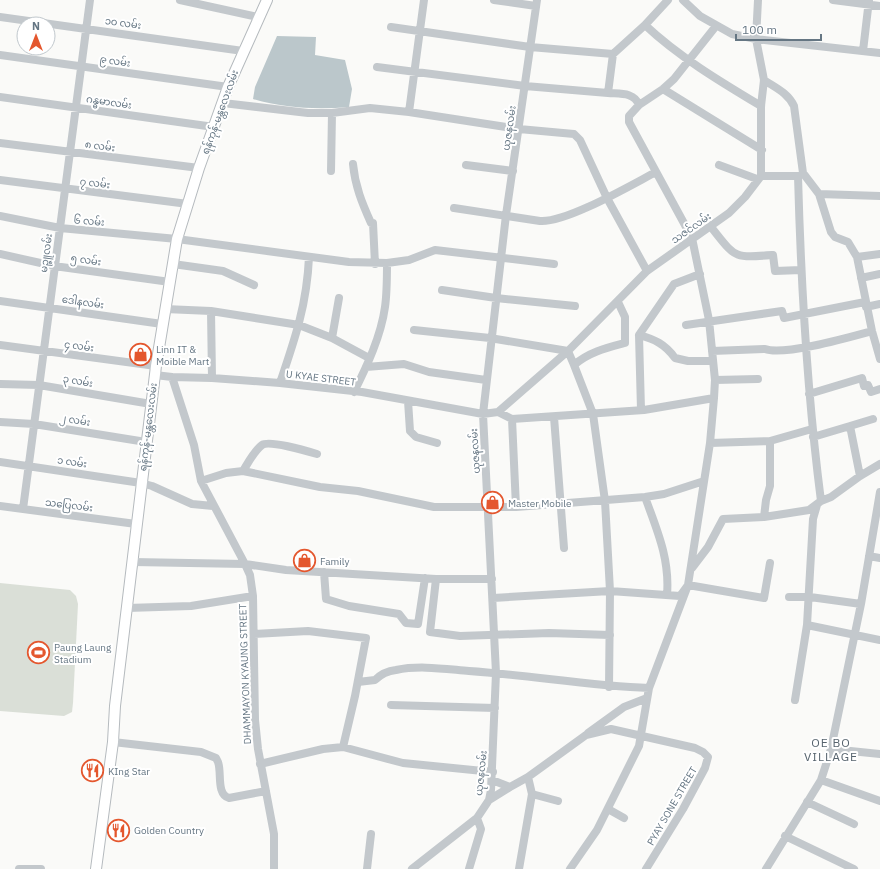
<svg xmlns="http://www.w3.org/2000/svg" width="880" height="869" viewBox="0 0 880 869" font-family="'IBM Plex Sans','Noto Sans Myanmar',sans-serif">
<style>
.green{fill:#dadfd7}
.water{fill:#bbc7cb}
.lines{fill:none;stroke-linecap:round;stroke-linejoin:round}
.major-casing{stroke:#b5babe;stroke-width:12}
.minor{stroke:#c3c8cc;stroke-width:8}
.major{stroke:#fff;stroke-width:10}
.labels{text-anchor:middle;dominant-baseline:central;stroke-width:4;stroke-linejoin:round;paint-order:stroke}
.street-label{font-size:10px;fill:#657683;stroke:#fff}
.poi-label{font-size:10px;fill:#657683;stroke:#fff;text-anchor:start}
.quarter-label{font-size:12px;letter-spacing:1px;fill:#57646e;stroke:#fff}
</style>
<rect width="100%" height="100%" fill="#fafaf8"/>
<path class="green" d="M0 583 70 590 76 596 78 604 73 703 72 712 64 716 0 711Z"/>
<path class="water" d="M277 36 316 37 315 55 345 60 352 89 349 107C317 110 283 108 253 99L255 87Z"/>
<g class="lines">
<defs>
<path id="major" d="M96 869 113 742 115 706 156 366 177 239 199 168 228 87 267 0"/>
</defs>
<use href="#major" class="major-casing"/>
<path class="minor" d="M180 0 258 17
M494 0 536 6
M683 0 700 16 732 34 756 39 880 53
M833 0 880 6
M0 17 243 51
M645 25C679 57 721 82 761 106
M391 27 530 47 613 54 645 25 668 0
M863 51 869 0
M0 55 228 87
M377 67 525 86 608 93
M764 80C776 88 788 93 794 106L803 173 819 194 831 232 835 237 848 242 857 257
M663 89 762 150
M0 97 214 127
M223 103 308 113H332L370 108 409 112 519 129 574 134 580 140 607 198 647 271
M639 105 663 89 674 79 716 26
M409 112 424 0
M0 143 199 168
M353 164C355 186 362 203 371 223H373L375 264
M466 165 513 171
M719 165 757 179
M331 171 332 113
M761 176H798L802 174
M798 176C801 285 807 393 821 501
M0 180 188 204
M819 194 880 196
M454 208 540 221C566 223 631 185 656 172
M0 216 60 228 177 239 349 262 387 263 409 260 435 250 554 264
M711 227C736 258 732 258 773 255L775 271 801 270
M0 254 54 266 170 282
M880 254 857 257 872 331 880 359
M173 264 223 271 254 285
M861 278 880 274
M442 290 496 298 575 306
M0 301 162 324
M866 307 880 304
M165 309 211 311 299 325 332 338 369 358
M211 311 212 378
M686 325 782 311 784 318 865 302
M414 330 490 338 568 351 574 365
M639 335C654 339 665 344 675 358L688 361H713
M332 338 339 298
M0 345 156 366
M712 351 765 349C784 356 850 337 872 331
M366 367 404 364 429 372 486 380
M155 375 172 377 212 378 280 383 362 392 483 414 498 412 512 419 644 410 714 398
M172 377 194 445 201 481 245 564 250 575 253 596
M715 380 758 379
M280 383C295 339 307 304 309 257
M0 384 39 385 151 404
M354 392C367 366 381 336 385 307 387 293 387 278 387 263
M809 394 862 378 864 386 868 385 871 392 880 389
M408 401 410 431 416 437 437 443
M641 410 639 335 674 284 700 274
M498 412 568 351 647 271 729 213 745 197 761 176V106L764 80 756 39 758 0
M554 417 564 548
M512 419 516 507
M0 422 34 424 146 442
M813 437 850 426
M710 443 770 441 812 429
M0 462 141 483 152 486 192 504 213 506
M243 471C248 463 254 451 262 445 269 440 307 451 317 454
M860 476 850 426 873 419
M201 481 226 473 243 471 320 487 358 491 434 507H516L645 497 664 494 704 481
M645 497C657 530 670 559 667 595
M0 506 136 524
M23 509 90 0
M764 517 766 500 770 486V441
M869 556 880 558
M133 562 245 564 286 570 436 579H492
M692 568 708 547 723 519 764 517 809 510 821 501 831 497 860 476 880 464
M324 572 326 599 349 606 399 614 406 623 418 624 425 578
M436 579 430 632 460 636 549 633 610 635
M789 597H810L861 604
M493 598 610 591 680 596 688 585 764 598 770 563
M127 608 191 606 253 596 255 720 258 749 274 834V869
M807 625 880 640
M254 634 308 631 366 638 355 696 343 747
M358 682 375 680C381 674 387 671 396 670 420 665 445 669 469 671 530 675 589 686 649 688
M609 687 610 591 605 501 593 414 574 365C589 352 606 348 625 343V317L618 302
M795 700 807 625 813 519 817 505
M391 705 495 708
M588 733 624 707 647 698
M113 742 201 752 216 758 218 762C222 773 216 794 229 798L266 791
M831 749 880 754
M260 764 323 749 343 747 403 763 493 772
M528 777 586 735 611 729 695 748 703 752 708 757 705 768 683 809 646 869
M492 780 510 787 528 777 532 794 519 869
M821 780 880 801
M532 794 558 801
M489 800 510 787
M807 802 854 824
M608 809 624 818
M785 836 854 869
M19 869H41
M367 869 371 834
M412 869 477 818 489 800 491 790 496 673 483 414 506 215 537 0
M469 869 481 829 477 818
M570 869 597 830 639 746 649 688 688 585 710 443 714 398 715 380 709 320 692 238 629 122V116L639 105C634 92 620 94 608 93L613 54
M766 869 821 780 831 749 861 604 880 492"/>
<use href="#major" class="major"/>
</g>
<defs>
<symbol id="shop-ring" viewBox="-11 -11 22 22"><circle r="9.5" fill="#fff" stroke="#e4572e" stroke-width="1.5"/><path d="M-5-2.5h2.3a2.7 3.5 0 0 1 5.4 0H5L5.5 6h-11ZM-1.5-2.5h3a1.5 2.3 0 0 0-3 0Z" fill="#e4572e"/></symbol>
<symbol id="stadium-ring" viewBox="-11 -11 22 22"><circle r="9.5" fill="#fff" stroke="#e4572e" stroke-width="1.5"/><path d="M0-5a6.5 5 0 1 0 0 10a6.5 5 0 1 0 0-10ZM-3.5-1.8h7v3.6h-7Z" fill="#e4572e"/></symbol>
<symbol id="restaurant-ring" viewBox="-11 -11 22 22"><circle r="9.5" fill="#fff" stroke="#e4572e" stroke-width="1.5"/><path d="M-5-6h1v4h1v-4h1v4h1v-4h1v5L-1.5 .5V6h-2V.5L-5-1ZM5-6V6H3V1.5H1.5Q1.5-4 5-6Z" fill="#e4572e"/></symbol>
</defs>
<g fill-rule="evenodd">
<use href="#shop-ring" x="128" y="342" width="25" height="25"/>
<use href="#shop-ring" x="480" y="490" width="25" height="25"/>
<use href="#shop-ring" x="292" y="548" width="25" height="25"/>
<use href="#stadium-ring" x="26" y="640" width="25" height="25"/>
<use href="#restaurant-ring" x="80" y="758" width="25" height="25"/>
<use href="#restaurant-ring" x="106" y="818" width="25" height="25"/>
</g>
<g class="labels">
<g class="street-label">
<text transform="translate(123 23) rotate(8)">၁၀ လမ်း</text>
<text transform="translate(115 61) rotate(8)">၉ လမ်း</text>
<text transform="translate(109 102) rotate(8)">ဂန္ဓမာလမ်း</text>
<text transform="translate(220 112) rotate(-70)">ရန်ကုန်-မန္တလေးလမ်း</text>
<text transform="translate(509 128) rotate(-82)">ယုဇနလမ်း</text>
<text transform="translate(100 146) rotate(7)">၈ လမ်း</text>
<text transform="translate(95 183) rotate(7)">၇ လမ်း</text>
<text transform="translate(89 221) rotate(5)">၆ လမ်း</text>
<text transform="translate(691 228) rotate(-35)">သဇင်လမ်း</text>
<text transform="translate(46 253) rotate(-82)">မဉ္ဇူလမ်း</text>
<text transform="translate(86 260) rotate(8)">၅ လမ်း</text>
<text transform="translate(83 302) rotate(8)">ဒေါနလမ်း</text>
<text transform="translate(79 346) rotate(8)">၄ လမ်း</text>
<text transform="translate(321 378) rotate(7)">U KYAE STREET</text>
<text transform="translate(78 381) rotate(10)">၃ လမ်း</text>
<text transform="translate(75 420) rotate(9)">၂ လမ်း</text>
<text transform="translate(148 427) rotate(-83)">ရန်ကုန်-မန္တလေးလမ်း</text>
<text transform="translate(475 451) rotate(-94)">ယုဇနလမ်း</text>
<text transform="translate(72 462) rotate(8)">၁ လမ်း</text>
<text transform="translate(69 505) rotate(7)">သပြေလမ်း</text>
<text transform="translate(245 674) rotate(-92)">DHAMMAYON KYAUNG STREET</text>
<text transform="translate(481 773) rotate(-84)">ယုဇနလမ်း</text>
<text transform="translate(672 806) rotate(-60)">PYAY SONE STREET</text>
</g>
<g class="poi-label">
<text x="156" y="349">Linn IT &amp;<tspan x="156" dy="12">Moible Mart</tspan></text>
<text x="508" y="503">Master Mobile</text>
<text x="320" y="561">Family</text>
<text x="54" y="647">Paung Laung<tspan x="54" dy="12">Stadium</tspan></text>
<text x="108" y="771">KIng Star</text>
<text x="134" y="830">Golden Country</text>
</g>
<g class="quarter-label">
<text x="831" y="742">OE BO<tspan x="831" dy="14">VILLAGE</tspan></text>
</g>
</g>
<g transform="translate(36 36)"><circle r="19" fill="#ffffff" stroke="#c1c8cd"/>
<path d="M0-3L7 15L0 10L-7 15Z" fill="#e4572e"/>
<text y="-6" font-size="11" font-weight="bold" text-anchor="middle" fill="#657683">N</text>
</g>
<path d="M736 34v6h85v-6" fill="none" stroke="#657683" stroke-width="2"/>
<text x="742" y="34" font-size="12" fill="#657683" stroke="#ffffff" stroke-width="3" paint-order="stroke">100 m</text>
</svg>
